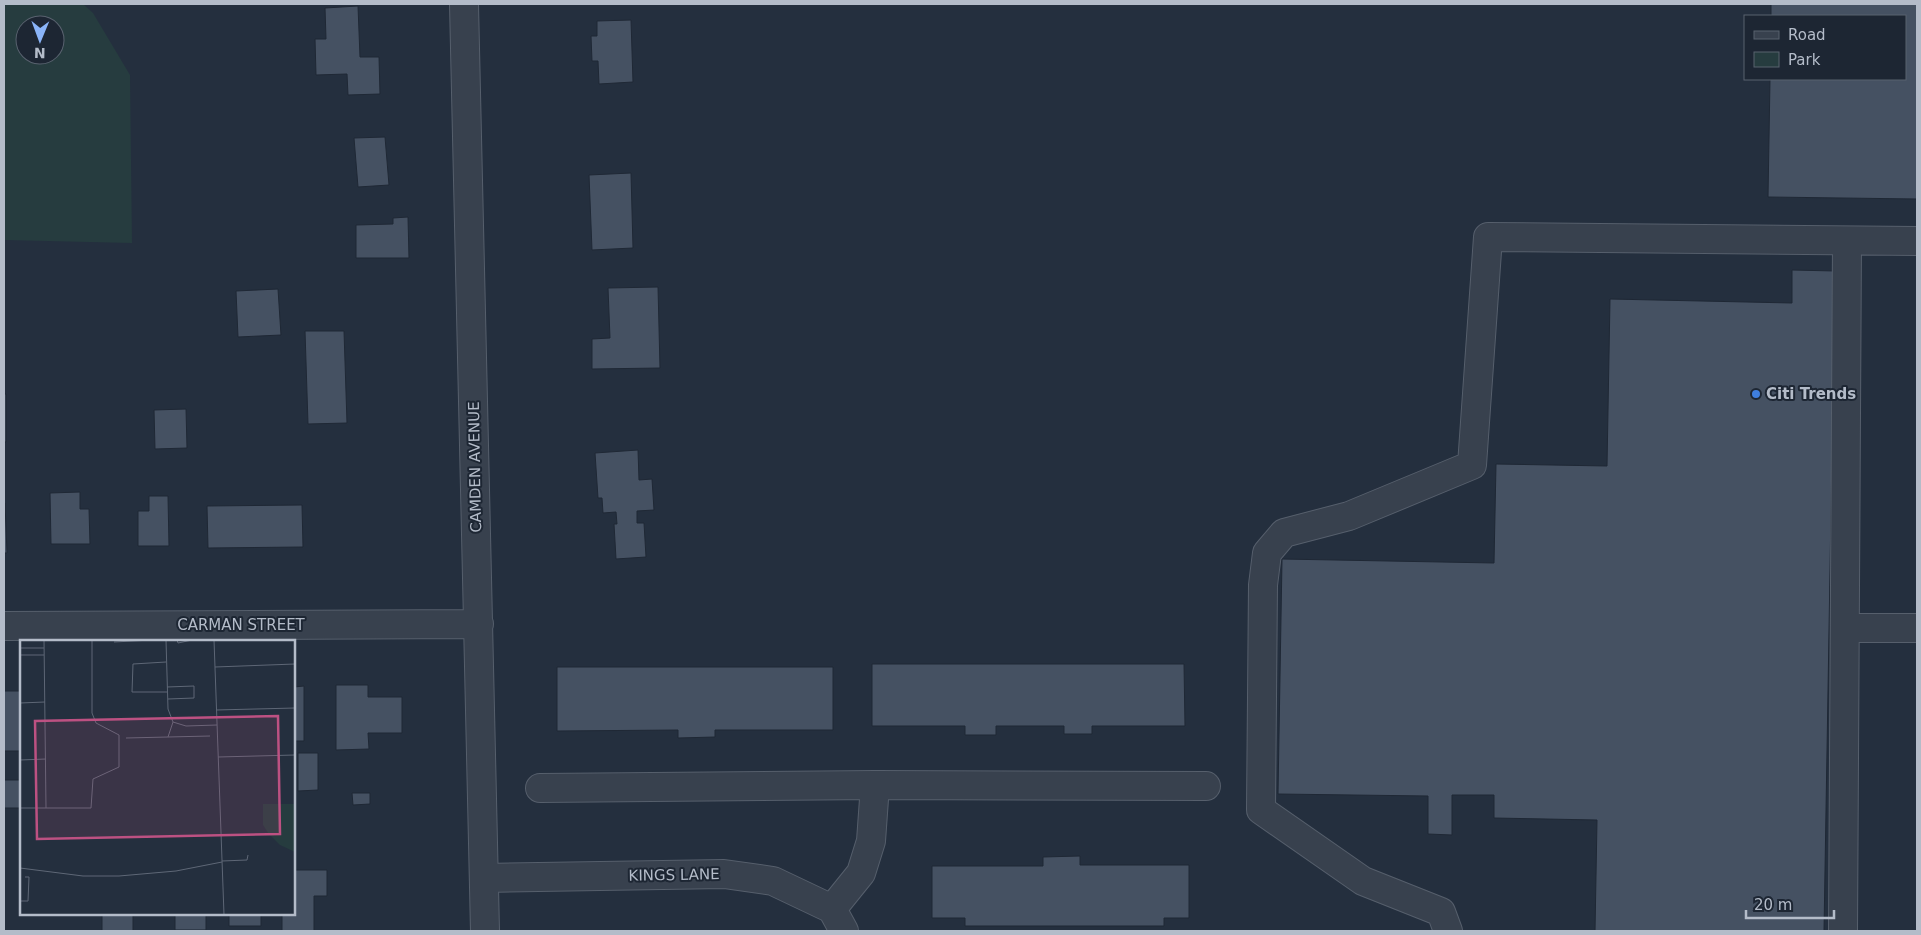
<svg xmlns="http://www.w3.org/2000/svg" width="1921" height="935" viewBox="0 0 1921 935" font-family="'DejaVu Sans',sans-serif">
<style>
.green{fill:#263c3f;fill-rule:evenodd}
.building{fill:#455162;stroke:#1f2835}
.lines{fill:none;stroke-linecap:round;stroke-linejoin:round}
.minor-casing{stroke:#565f6c;stroke-width:30}
.minor{stroke:#38414e;stroke-width:28}
.shop-dot{fill:#3f7fe0;stroke:#1d2633;stroke-width:2}
.labels{text-anchor:middle;dominant-baseline:central;stroke-width:4;stroke-linejoin:round;paint-order:stroke}
.poi-label{font-size:15px;font-weight:bold;fill:#b4bcc9;stroke:#1d2633;text-anchor:start}
.street-label{font-size:15px;fill:#b4bcc9;stroke:#1d2633}
.inset-road{fill:none;stroke:#5e6776;stroke-width:1}
.view{fill:#bd5182;fill-opacity:0.15;stroke:#bd5182;stroke-width:2.5}
.inset-edge{fill:none;stroke:#b4bcc9;stroke-width:2.5}
</style>
<rect width="100%" height="100%" fill="#242f3e"/>
<path class="green" d="M4 4H83L93 13 130 75 132 243 4 240ZM25 25H55V55H25Z"/>
<path class="building" d="M1771 4H1917V199L1768 197 1770 79H1905V16H1771Z
M358 6 360 57H379L380 94 348 95 347 74 316 75 315 39H326L325 8Z
M631 20 633 82 599 84 598 61H592L591 36H597V21Z
M385 137 389 185 358 187 354 138Z
M631 173 633 248 592 250 589 175Z
M408 217 409 258H356V225L393 224V218Z
M1792 270 1835 271 1824 931H1595L1597 820 1494 818V795H1452V835L1428 834V796L1278 794 1282 559 1494 563 1496 464 1607 466 1610 299 1792 303Z
M658 287 660 368 592 369V339L610 338 608 288Z
M278 289 281 335 238 337 236 291Z
M305 331H344L347 423 308 424Z
M4 394H6V442H4Z
M186 409 187 448 155 449 154 410Z
M638 450 639 480 652 479 654 510 637 511V523H644L646 557 616 559 614 524H617L616 512 603 513 602 498H598L595 453Z
M80 492V509H89L90 544H51L50 493Z
M149 496H168L169 546H138V511H149Z
M5 503 7 553H4V504Z
M302 505 303 547 208 548 207 506Z
M872 664H1184L1185 726H1092V734H1064V726H996V735H965V726H872Z
M557 667H833V730H715V737L678 738V730L557 731Z
M336 685H368V697H402V733H368L369 749 336 750Z
M304 686V741H294V687Z
M4 691H21V751H4Z
M298 753H318V790L298 791Z
M4 780H21V808H4Z
M352 793H370V804L353 805Z
M1080 856V865H1189V918H1164V926H965V918H932V866H1043V857Z
M294 870H327V896H314V931H282V914H294Z
M102 914H133V931H102Z
M175 914H206V930H175Z
M229 914H261V926H229Z"/>
<g class="lines">
<defs>
<path id="minor" d="M464 4 485 931
M4 626 479 624
M1845 628H1917
M540 788 875 785
M484 878 724 874 773 881 832 909 844 931
M832 909 861 873 871 841 875 785 1206 786
M1448 931 1441 912 1363 881 1261 810 1263 585 1267 553 1284 533 1349 516 1472 465 1488 237 1917 241
M1843 931 1847 241"/>
</defs>
<use href="#minor" class="minor-casing"/>
<use href="#minor" class="minor"/>
</g>
<circle class="shop-dot" cx="1756" cy="394" r="5"/>
<g class="labels">
<g class="poi-label">
<text x="1766" y="394">Citi Trends</text>
</g>
<g class="street-label">
<text transform="translate(475 467) rotate(-91)">CAMDEN AVENUE</text>
<text x="241" y="625">CARMAN STREET</text>
<text transform="translate(674 875) rotate(-1)">KINGS LANE</text>
</g>
</g>
<g transform="translate(20 640)">
<rect width="275" height="275" fill="#242f3e"/>
<path d="M243 164H275V212L260 205 248 193 243 185Z" fill="#263c3f"/>
<path class="inset-road" d="M24 0 26 168M146 0 148 69 153 82 166 86 197 85M157 0 158 3 172 0M194 0 204 275M94 2 132 0M0 8H24M0 15H24M146 22 113 24 112 52H147M195 27 275 24M147 47 174 46V58L148 59M0 63 25 62M196 70 275 68M148 97 190 96M106 98 148 97 153 82M198 117 275 115M0 120 26 119M0 168H71L73 139 99 127V95L76 83 72 73V0M202 221 227 220 228 215M0 228 63 236H99L156 231 202 222M0 261H8L9 237H5"/>
<path class="view" d="M258 76 260 194 17 199 15 81Z"/>
<rect width="275" height="275" class="inset-edge"/>
</g>
<rect width="1921" height="935" fill="none" stroke="#b4bcc9" stroke-width="10"/>
<rect x="1744" y="15" width="162" height="65" fill="#1d2633" stroke="#59626f"/>
<rect x="1754" y="31" width="25" height="8" fill="#38414e" stroke="#59626f"/>
<text x="1788" y="40" font-size="15" fill="#b4bcc9">Road</text>
<rect x="1754" y="52" width="25" height="15" fill="#263c3f" stroke="#59626f"/>
<text x="1788" y="65" font-size="15" fill="#b4bcc9">Park</text>
<g transform="translate(40 40) rotate(181)"><circle r="24" fill="#1d2633" stroke="#59626f"/>
<path d="M0-4L9 19L0 12L-9 19Z" fill="#8ab4f8"/>
<text y="-8" font-size="14" font-weight="bold" text-anchor="middle" fill="#b4bcc9">N</text>
</g>
<path d="M1746 910v8h88v-8" fill="none" stroke="#b4bcc9" stroke-width="2.5"/>
<text x="1754" y="910" font-size="15" fill="#b4bcc9" stroke="#1d2633" stroke-width="4" paint-order="stroke">20 m</text>
</svg>
